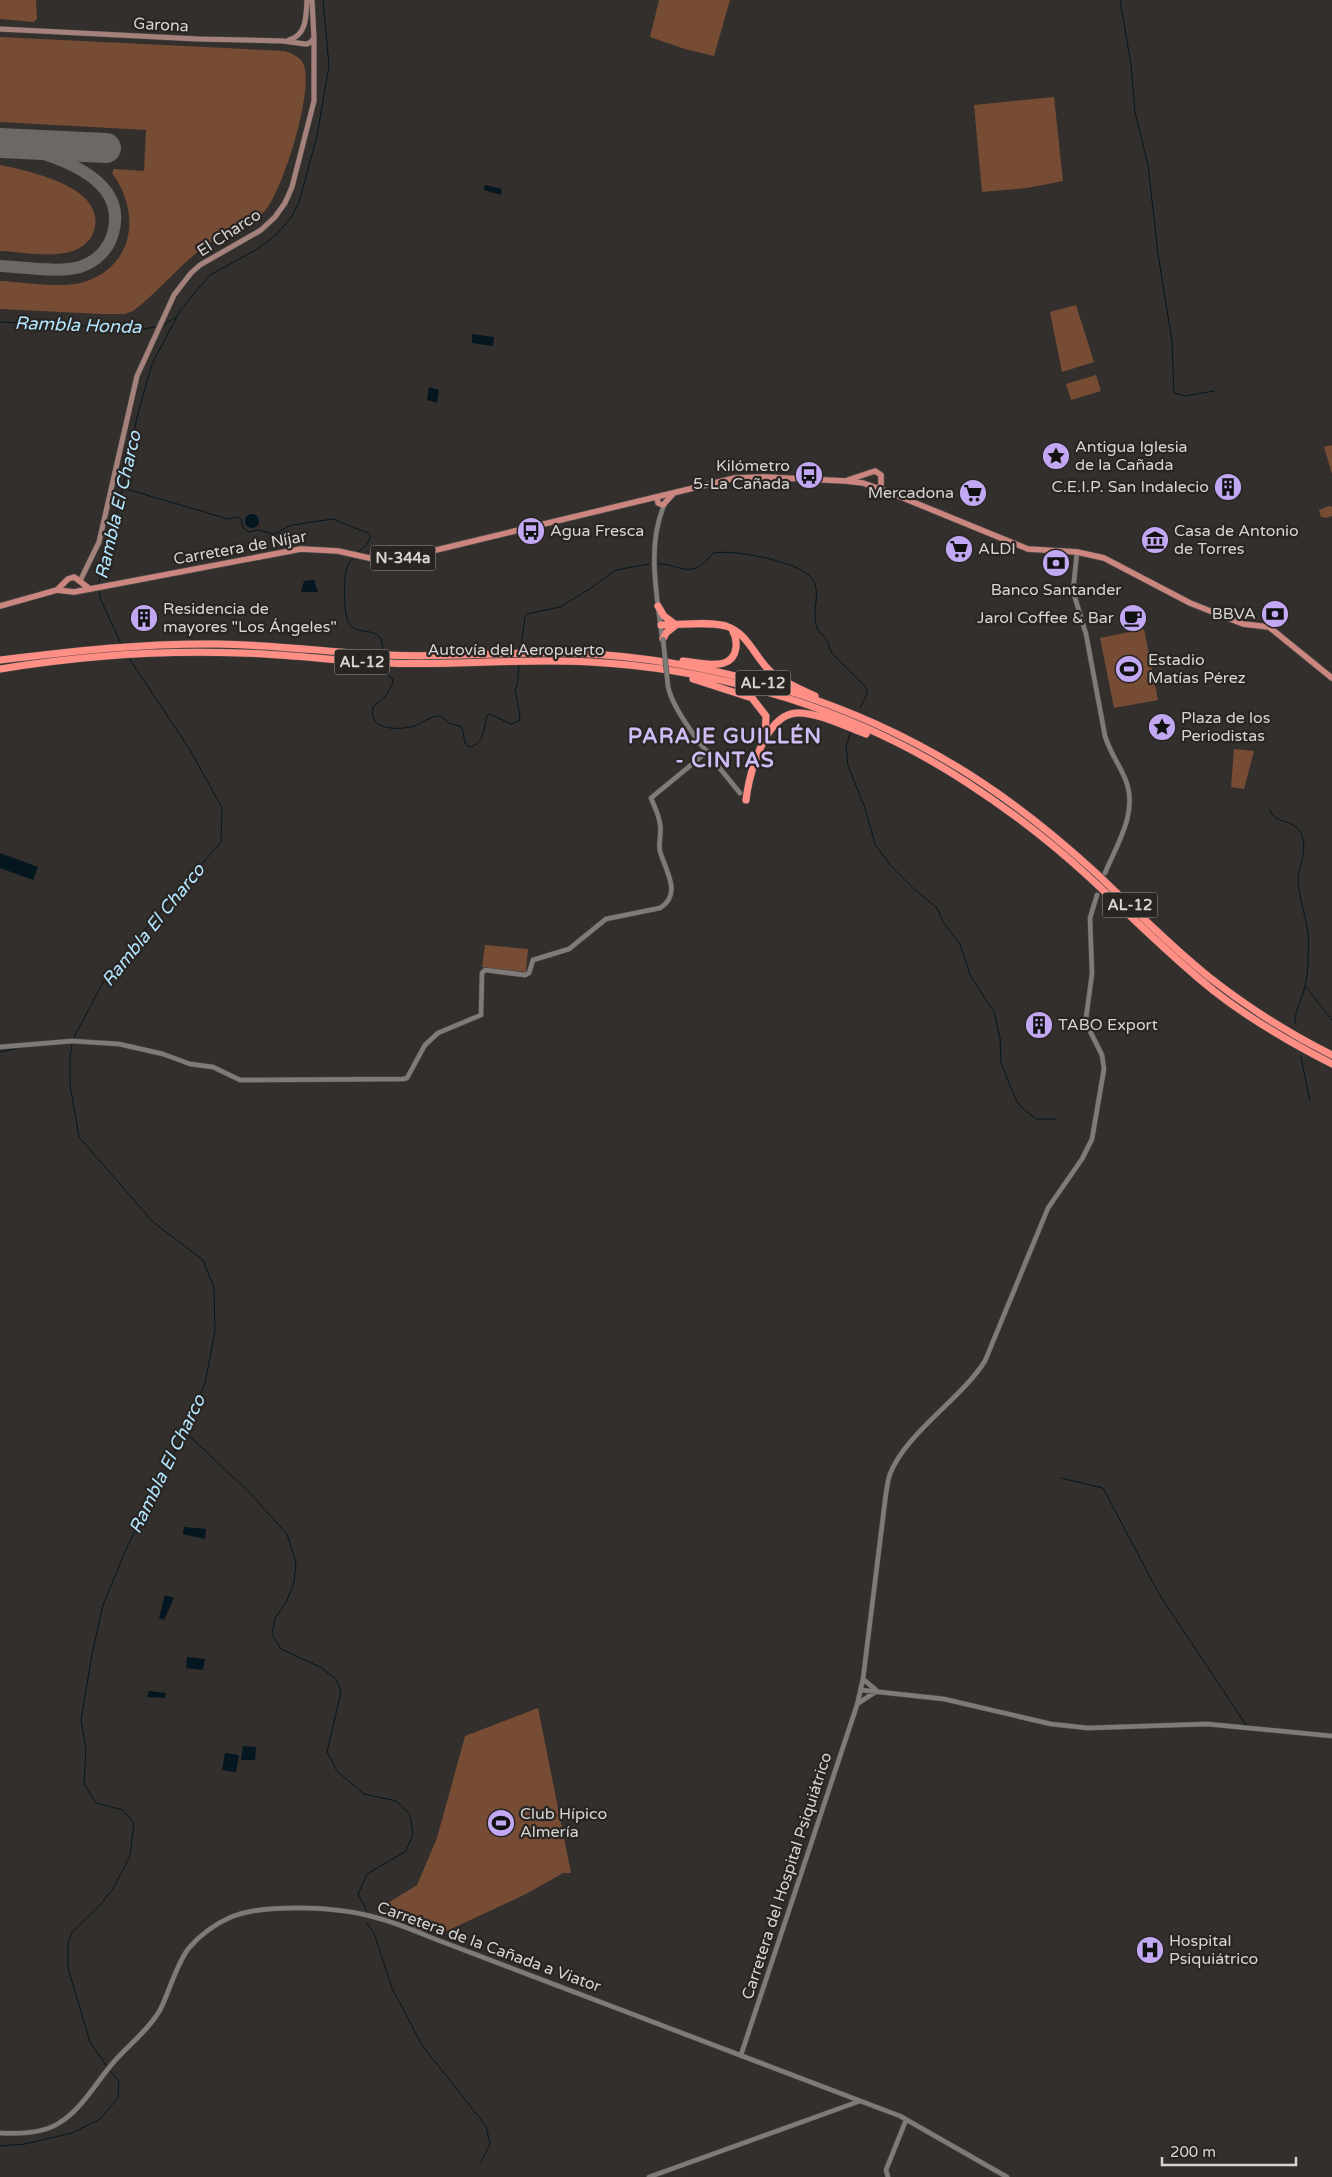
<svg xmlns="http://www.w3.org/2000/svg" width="1332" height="2177" viewBox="0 0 1332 2177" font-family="'Varela Round',sans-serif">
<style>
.green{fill:#774c35}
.water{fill:#04161f}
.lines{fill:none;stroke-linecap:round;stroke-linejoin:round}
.stream{stroke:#04161f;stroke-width:1}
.taxiway{stroke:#6c6866;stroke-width:12}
.runway{stroke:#6c6866;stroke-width:30}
.tertiary-casing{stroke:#4f4c4a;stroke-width:5.5}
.secondary-casing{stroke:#4f4c4a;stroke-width:6}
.primary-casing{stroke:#4f4c4a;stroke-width:7}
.motorway-casing{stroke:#4f4c4a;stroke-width:8}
.tertiary{stroke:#7f7b78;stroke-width:4.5}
.secondary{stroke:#a5817c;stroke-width:5}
.primary{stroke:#cc8680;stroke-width:5.5}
.motorway{stroke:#ff8e85;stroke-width:7}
.tertiary-bridge-casing{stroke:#4f4c4a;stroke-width:5.5;stroke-linecap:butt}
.tertiary-bridge{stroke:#7f7b78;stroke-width:4.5}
.labels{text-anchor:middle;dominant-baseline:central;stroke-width:4.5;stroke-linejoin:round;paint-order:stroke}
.shield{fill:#292523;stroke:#a3a09e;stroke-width:1}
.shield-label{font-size:15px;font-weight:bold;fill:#d7d5d3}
.street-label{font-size:16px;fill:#d7d5d3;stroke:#292523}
.poi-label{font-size:16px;fill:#d7d5d3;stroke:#292523;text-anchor:start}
.water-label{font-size:18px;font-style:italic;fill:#b2e6fe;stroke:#292523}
.district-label{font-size:21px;font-weight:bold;letter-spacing:1px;fill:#d0bcf5;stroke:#292523}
</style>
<rect width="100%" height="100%" fill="#332f2d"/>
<path class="green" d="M0 0H36L37 19 33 22 0 19Z
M659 0H730L714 56 685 49 650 37Z
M0 37 284 51C291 53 299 56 303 63 315 88 284 186 267 208 255 223 239 227 222 235 214 239 207 245 200 250 176 269 157 293 133 311L125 314H102L0 309V281C24 282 61 289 84 282 135 266 141 212 112 173L114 169 144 171 146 130 0 122Z
M1054 97 1063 181 1027 188 982 192 974 105Z
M0 165C29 171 102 186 95 226 93 238 85 247 73 251 54 258 21 252 0 251Z
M1076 305 1094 362 1062 372 1050 312Z
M1096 375 1101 391 1071 400 1066 384Z
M1332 445V474L1324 447Z
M1329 506 1332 507V516L1326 518 1321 517 1319 510Z
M1144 629 1158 700 1114 708 1100 638Z
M1234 749 1254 751 1244 789 1231 787Z
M485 945 528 949 526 972 482 967Z
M538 1708 571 1873H563L526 1894 436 1936 435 1930C417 1939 399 1913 388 1903L417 1885 437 1838 465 1736Z"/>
<path class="water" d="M485 185 502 189 501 195 484 190Z
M472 334 494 337 493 346 472 343Z
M429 387 439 390 437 403 427 400Z
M245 521a7 7 0 1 1 14 0a7 7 0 1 1-14 0Z
M314 580 318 592H301L304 581Z
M0 853 38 867 33 880 0 868Z
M184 1527 206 1529 205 1539 183 1534Z
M165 1595 174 1598 164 1620 159 1618Z
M187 1657 205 1659 203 1670 186 1668Z
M149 1691 166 1693 165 1698 147 1697Z
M243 1746 256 1747 255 1760H241Z
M225 1753 239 1755 236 1772 222 1770Z"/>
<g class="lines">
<path class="stream" d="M1120 0 1131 65 1135 112 1148 165 1158 254 1172 341 1174 393 1185 396 1214 391
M0 322 143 329 155 327
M164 325 176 317
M123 488 228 519 238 517 241 519 243 528 249 532 258 530 274 534 292 525 333 519 370 534C371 542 364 548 358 552
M353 558C351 561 348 564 347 568 343 578 343 620 351 626 364 637 381 624 383 649
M658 564C673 563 688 576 701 565 706 562 709 557 713 553 733 549 805 562 814 581 821 597 810 614 818 630 820 633 824 635 826 639 829 643 829 648 832 653 842 666 857 676 867 689V694L860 708
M98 586 126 474 137 417 152 364 181 309 210 275 259 248 277 234 292 216 299 202 317 136 329 66 323 0
M99 590 100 598 121 644
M521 647 525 617 527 614 560 607 588 590 616 570 649 564
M383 671 392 678 393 682 387 695 373 707C368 730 396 730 411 727 422 725 429 715 441 716L449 723 462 727 465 743 469 747C484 745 484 728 487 716L490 714 511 724 519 721 520 716 515 689 517 686 519 666
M851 732 846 746 848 766 865 808 875 844 889 864 914 889 937 908 943 922 960 944 970 975 994 1012 1000 1038 1001 1063 1016 1100 1021 1107 1036 1119H1056
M1270 809C1274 827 1295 816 1302 836 1308 852 1298 865 1298 881 1299 899 1306 916 1308 933 1309 942 1308 952 1308 960 1308 972 1306 983 1303 994 1299 1004 1295 1012 1295 1023
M1306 987 1332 1020
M73 1039 106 977 142 933 221 842 222 808 190 750 129 658
M72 1043 70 1058V1085L79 1137 153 1222 203 1260 214 1288 215 1331 205 1383 185 1432 127 1547 103 1605 92 1654 81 1720 86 1749 84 1784 96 1803 123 1810 134 1823 130 1856 114 1887 101 1904 72 1932 68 1944V1968L90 2042 107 2067
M0 1052 19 1048
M1301 1057 1310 1101
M185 1432 249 1492 287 1534 296 1563 294 1582 286 1603 275 1618 272 1634 281 1649 320 1667 336 1679 341 1692 327 1752 337 1771 364 1794 396 1801 410 1814 413 1834 406 1851 367 1874 358 1894 367 1911
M1061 1478 1103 1488 1159 1594 1246 1725
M367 1923 374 1933 392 1988 422 2045 486 2126 490 2144 481 2162
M0 2146 25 2144 72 2133 100 2119 118 2098 119 2081 109 2070"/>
<path class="taxiway" d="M0 266C23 267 58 273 80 267 96 262 109 249 113 233 130 173 44 153 3 143"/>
<path class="runway" d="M0 143 106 148"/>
<defs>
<path id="tertiary" d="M1077 552 1073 591 1086 634 1105 736C1110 753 1120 765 1126 781 1138 813 1117 844 1105 873
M662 638C657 594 646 545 665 503
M668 686C673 715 720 768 740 793
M0 1047 72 1041 119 1044 163 1054 190 1064 213 1067 240 1080 403 1079 407 1078 425 1045 438 1033 481 1015 482 973 485 970 525 975 529 973 533 960 569 949 606 919 660 908C683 894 665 870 660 851 658 842 662 833 660 824 659 815 654 806 651 798L708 751
M863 1679 876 1690
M861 1690 944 1699 1051 1724 1088 1728 1207 1724 1332 1736
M857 1704 877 1691
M741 2055 857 1705 863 1679 886 1493C887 1487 888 1480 890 1474 906 1433 961 1399 985 1361L1048 1208 1082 1159 1092 1139 1104 1069 1102 1055 1090 1031 1086 1018 1092 974 1090 918 1097 895
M0 2133C18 2134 44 2133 59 2123 81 2110 96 2083 112 2064 127 2046 148 2031 160 2010 169 1993 177 1962 189 1948 200 1935 215 1924 231 1917 265 1903 339 1907 374 1917 395 1922 415 1931 435 1939L900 2116 1007 2177
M649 2177 860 2101
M888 2177 886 2170 906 2120"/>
<path id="secondary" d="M0 29 198 39 283 41 305 44
M289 40C307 35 306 16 307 0
M307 44 311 42 314 38 312 0
M80 581 99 542 137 376 174 295 191 273 200 265 261 230 275 217 285 203 292 187 314 101V40"/>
<path id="primary" d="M848 480 875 471 881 475V484
M657 497 658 503 663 505 673 494
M57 590 68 579 74 577 90 589
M0 606 57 590 74 592 90 589 301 549 338 551 378 560 403 558 735 478 764 477 846 481 863 483 886 491 1028 549 1077 552 1104 558 1190 603 1243 624 1269 627 1332 678"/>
<path id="motorway" d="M658 606 664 616 676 625
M661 625C681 625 706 621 726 626 748 633 755 658 771 672 784 683 800 689 815 696
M663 639 666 633 676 625
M0 660C73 651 145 643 218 644 274 645 330 652 386 655 449 658 512 651 576 653 719 660 862 703 981 782 1022 809 1060 840 1096 873 1133 908 1169 945 1209 977 1247 1007 1288 1033 1332 1055
M683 661C695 662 712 667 724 663 739 658 738 640 732 629
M0 669C79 656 160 650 240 653 289 654 337 661 386 663 454 666 522 658 590 662 723 669 858 711 969 784 1012 812 1052 843 1090 878 1131 916 1170 956 1214 991 1251 1020 1291 1043 1332 1064
M693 679 752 698 766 716 765 736
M746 800C749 775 765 714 797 713 817 712 847 727 866 734"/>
</defs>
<use href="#tertiary" class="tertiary-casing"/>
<use href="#secondary" class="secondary-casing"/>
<use href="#primary" class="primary-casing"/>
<use href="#motorway" class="motorway-casing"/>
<use href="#tertiary" class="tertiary"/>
<use href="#secondary" class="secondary"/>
<use href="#primary" class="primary"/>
<use href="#motorway" class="motorway"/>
<defs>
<path id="tertiary-bridge" d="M663 639 668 686"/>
</defs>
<use href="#tertiary-bridge" class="tertiary-bridge-casing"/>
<use href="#tertiary-bridge" class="tertiary-bridge"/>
</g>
<defs>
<symbol id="sight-disc" viewBox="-11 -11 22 22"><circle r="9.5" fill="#c2a8f2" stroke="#292523"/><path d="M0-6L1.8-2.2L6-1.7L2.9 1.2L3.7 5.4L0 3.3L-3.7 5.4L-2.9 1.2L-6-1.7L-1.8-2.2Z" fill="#111"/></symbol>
<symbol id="bus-disc" viewBox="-11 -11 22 22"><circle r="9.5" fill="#c2a8f2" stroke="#292523"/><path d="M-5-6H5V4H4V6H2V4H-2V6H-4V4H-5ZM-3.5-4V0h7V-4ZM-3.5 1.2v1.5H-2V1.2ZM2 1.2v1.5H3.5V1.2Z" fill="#111"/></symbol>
<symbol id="building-disc" viewBox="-11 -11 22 22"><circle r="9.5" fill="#c2a8f2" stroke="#292523"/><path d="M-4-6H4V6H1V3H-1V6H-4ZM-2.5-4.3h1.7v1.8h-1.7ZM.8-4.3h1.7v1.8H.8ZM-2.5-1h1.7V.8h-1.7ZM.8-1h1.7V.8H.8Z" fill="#111"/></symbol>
<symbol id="supermarket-disc" viewBox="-11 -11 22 22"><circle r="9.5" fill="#c2a8f2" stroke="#292523"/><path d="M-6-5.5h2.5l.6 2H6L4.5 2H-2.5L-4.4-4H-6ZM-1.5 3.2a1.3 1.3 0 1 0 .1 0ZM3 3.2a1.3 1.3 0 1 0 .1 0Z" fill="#111"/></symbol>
<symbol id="museum-disc" viewBox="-11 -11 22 22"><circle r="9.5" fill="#c2a8f2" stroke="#292523"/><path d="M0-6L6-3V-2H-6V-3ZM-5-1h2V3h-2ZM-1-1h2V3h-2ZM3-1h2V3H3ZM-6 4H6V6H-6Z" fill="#111"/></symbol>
<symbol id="bank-disc" viewBox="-11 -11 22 22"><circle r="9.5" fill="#c2a8f2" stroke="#292523"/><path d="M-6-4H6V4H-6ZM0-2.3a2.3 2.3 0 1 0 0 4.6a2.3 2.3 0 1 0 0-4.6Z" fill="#111"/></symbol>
<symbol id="cafe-disc" viewBox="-11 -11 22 22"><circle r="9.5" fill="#c2a8f2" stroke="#292523"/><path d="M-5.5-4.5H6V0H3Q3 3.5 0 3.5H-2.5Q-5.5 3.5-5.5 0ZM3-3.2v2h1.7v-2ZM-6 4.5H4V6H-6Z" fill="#111"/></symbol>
<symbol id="stadium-disc" viewBox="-11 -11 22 22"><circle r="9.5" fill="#c2a8f2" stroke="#292523"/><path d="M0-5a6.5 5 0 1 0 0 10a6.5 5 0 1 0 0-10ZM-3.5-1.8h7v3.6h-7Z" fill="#111"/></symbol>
<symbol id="hospital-disc" viewBox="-11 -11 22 22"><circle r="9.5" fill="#c2a8f2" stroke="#292523"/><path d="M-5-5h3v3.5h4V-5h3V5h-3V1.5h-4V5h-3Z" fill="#111"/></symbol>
</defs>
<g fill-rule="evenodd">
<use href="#sight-disc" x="1040" y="440" width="32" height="32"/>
<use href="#bus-disc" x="793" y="459" width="32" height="32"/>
<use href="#building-disc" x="1212" y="471" width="32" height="32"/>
<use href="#supermarket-disc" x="957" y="477" width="32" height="32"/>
<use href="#bus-disc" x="515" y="515" width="32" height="32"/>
<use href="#museum-disc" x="1139" y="524" width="32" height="32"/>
<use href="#supermarket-disc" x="943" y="533" width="32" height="32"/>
<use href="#bank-disc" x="1040" y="547" width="32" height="32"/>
<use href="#bank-disc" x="1259" y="598" width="32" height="32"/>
<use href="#building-disc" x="128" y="602" width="32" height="32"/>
<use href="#cafe-disc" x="1117" y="602" width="32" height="32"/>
<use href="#stadium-disc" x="1113" y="653" width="32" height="32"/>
<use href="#sight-disc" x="1146" y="711" width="32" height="32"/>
<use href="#building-disc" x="1023" y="1009" width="32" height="32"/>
<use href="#stadium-disc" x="485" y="1807" width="32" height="32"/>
<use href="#hospital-disc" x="1134" y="1934" width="32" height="32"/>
</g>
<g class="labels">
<g class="shield">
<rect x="370.5" y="545.5" width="65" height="25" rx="4"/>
<rect x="334.5" y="649.5" width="55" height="25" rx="4"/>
<rect x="735.5" y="670.5" width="55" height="25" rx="4"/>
<rect x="1102.5" y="892.5" width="55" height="25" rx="4"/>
</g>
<g class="shield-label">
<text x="403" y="558">N-344a</text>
<text x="362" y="662">AL-12</text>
<text x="763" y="683">AL-12</text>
<text x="1130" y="905">AL-12</text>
</g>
<g class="street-label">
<text transform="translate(161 25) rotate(3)">Garona</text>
<text transform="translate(229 233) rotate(-33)">El Charco</text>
<text transform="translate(240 548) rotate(-10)">Carretera de Níjar</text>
<text x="516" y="650">Autovía del Aeropuerto</text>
<text transform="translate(787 1876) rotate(-72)">Carretera del Hospital Psiquiátrico</text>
<text transform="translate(489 1947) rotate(20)">Carretera de la Cañada a Viator</text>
</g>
<g class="poi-label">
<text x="1075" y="447">Antigua Iglesia<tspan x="1075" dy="18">de la Cañada</tspan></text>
<text x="790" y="466" text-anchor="end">Kilómetro<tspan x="790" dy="18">5-La Cañada</tspan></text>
<text x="1209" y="487" text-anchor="end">C.E.I.P. San Indalecio</text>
<text x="954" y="493" text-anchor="end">Mercadona</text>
<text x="550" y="531">Agua Fresca</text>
<text x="1174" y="531">Casa de Antonio<tspan x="1174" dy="18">de Torres</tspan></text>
<text x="978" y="549">ALDI</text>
<text x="1056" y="590" text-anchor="middle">Banco Santander</text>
<text x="163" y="609">Residencia de<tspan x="163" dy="18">mayores "Los Ángeles"</tspan></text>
<text x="1256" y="614" text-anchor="end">BBVA</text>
<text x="1114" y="618" text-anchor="end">Jarol Coffee &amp; Bar</text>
<text x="1148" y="660">Estadio<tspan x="1148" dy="18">Matías Pérez</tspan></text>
<text x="1181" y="718">Plaza de los<tspan x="1181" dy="18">Periodistas</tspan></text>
<text x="1058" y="1025">TABO Export</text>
<text x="520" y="1814">Club Hípico<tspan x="520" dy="18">Almería</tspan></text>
<text x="1169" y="1941">Hospital<tspan x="1169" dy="18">Psiquiátrico</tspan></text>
</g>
<g class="water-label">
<text transform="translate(78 325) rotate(2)">Rambla Honda</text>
<text transform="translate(118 505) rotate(-77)">Rambla El Charco</text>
<text transform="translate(153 925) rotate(-51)">Rambla El Charco</text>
<text transform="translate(167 1464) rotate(-64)">Rambla El Charco</text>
</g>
<g class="district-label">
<text x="725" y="736">PARAJE GUILLÉN<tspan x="725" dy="24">- CINTAS</tspan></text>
</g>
</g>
<path d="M1162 2157v8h134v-8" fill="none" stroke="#d7d5d3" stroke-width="2.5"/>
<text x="1170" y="2157" font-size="15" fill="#d7d5d3" stroke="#292523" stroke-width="4" paint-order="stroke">200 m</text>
</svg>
